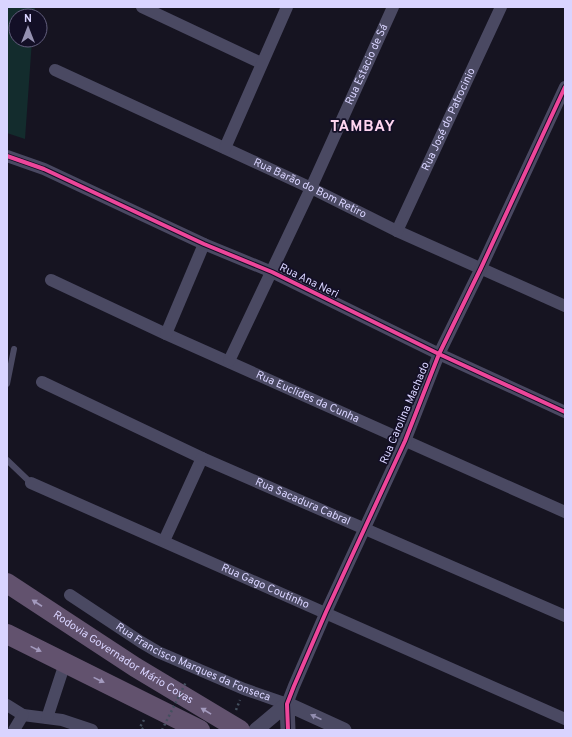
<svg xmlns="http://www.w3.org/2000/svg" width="572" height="737" viewBox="0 0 572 737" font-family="Overpass,sans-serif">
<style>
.green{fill:#132c2d}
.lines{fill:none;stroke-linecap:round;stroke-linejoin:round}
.path{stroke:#44505f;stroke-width:2.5;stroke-dasharray:2 3;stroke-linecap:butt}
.service{stroke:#4a4962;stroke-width:6}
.minor{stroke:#4a4962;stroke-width:12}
.tertiary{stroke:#4a4962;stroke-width:15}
.trunk{stroke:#62526e;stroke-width:20}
.path-bridge{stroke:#44505f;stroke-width:2.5;stroke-dasharray:2 3;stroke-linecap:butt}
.cycleway-casing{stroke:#130f26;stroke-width:6}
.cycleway{stroke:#ed469a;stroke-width:4}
.oneway{fill:#a39abe}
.oneway2{fill:#928eb0}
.labels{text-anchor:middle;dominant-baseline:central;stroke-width:3.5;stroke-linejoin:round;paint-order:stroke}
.street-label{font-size:11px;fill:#d9d4ff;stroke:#130f26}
.district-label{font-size:15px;font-weight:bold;letter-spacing:1px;fill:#ffd6f0;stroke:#130f26}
</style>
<rect width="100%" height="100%" fill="#161421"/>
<path class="green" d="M7 7H35L34 16H16V40H32L25 139 7 133Z"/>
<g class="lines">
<path class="path" d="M236 710 240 700
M144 720 140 727 144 730"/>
<path class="service" d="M7 384 14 349
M7 460 31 483"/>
<g class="minor">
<path d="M142 7 261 63"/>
<path id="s1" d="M55 70 311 188 397 231 565 306"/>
<path d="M225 148 287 7"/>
<path d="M7 156 44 169 204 244 272 272 439 354 565 412"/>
<path id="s2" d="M397 231 501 7"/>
<path id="s3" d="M51 280 166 334 565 512"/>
<path d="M166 334 204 244"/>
<path id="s4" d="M229 361 311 188 393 7"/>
<path id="s5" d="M42 382 202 458 565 616"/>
<path id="s6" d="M31 483 565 719"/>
<path d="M164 541 202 458"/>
<path id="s7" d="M70 595 141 642 158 652 244 689 287 704 294 686 326 612 405 441 439 354 481 268 565 87"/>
<path d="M7 705 23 715 62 720 92 730"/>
<path d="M47 718 65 663"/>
<path d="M14 730 23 715"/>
</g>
<path class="tertiary" d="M287 704 344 730
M287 704 288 730
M256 730 287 704"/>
<g class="trunk">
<path id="s8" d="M7 583 135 667 240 730"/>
<path d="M7 634 200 730"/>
</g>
<path class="path-bridge" d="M162 730 186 682"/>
<defs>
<path id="cycleway" d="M7 156 44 169 204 244 272 272 439 354 565 412
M288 730 287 704 294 686 326 612 405 441 439 354 481 268 565 87"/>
</defs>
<use href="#cycleway" class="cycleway-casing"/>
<use href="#cycleway" class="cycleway"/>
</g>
<defs><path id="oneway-solid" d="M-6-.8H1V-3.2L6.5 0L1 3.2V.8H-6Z"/></defs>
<g class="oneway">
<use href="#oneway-solid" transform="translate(37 603) rotate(-147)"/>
<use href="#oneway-solid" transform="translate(36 649) rotate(26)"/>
<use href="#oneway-solid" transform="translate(99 680) rotate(26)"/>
<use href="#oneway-solid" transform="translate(206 711) rotate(-149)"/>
</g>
<use class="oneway2" href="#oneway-solid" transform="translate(316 717) rotate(-156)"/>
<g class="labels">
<g class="street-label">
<text stroke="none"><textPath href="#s4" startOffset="327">Rua Estacio de Sá</textPath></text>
<text stroke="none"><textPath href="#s2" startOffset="123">Rua José do Patrocinio</textPath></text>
<text stroke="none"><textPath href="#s1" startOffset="281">Rua Barão do Bom Retiro</textPath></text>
<text transform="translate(309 281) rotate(26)">Rua Ana Neri</text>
<text stroke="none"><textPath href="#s3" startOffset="282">Rua Euclides da Cunha</textPath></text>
<text transform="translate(405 413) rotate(-67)">Rua Carolina Machado</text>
<text stroke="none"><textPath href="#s5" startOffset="287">Rua Sacadura Cabral</textPath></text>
<text stroke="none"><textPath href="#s6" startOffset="256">Rua Gago Coutinho</textPath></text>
<text stroke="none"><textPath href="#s8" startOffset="138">Rodovia Governador Mário Covas</textPath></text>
<text stroke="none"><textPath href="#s7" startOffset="141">Rua Francisco Marques da Fonseca</textPath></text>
</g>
<g class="district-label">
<text x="363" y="127">TAMBAY</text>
</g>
</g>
<rect width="572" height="737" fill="none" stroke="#d9d4ff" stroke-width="16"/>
<g transform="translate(28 28)"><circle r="19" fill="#130f26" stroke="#625e7d"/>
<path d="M0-3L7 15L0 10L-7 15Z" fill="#9591b1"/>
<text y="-6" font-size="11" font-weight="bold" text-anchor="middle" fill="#d9d4ff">N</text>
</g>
</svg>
